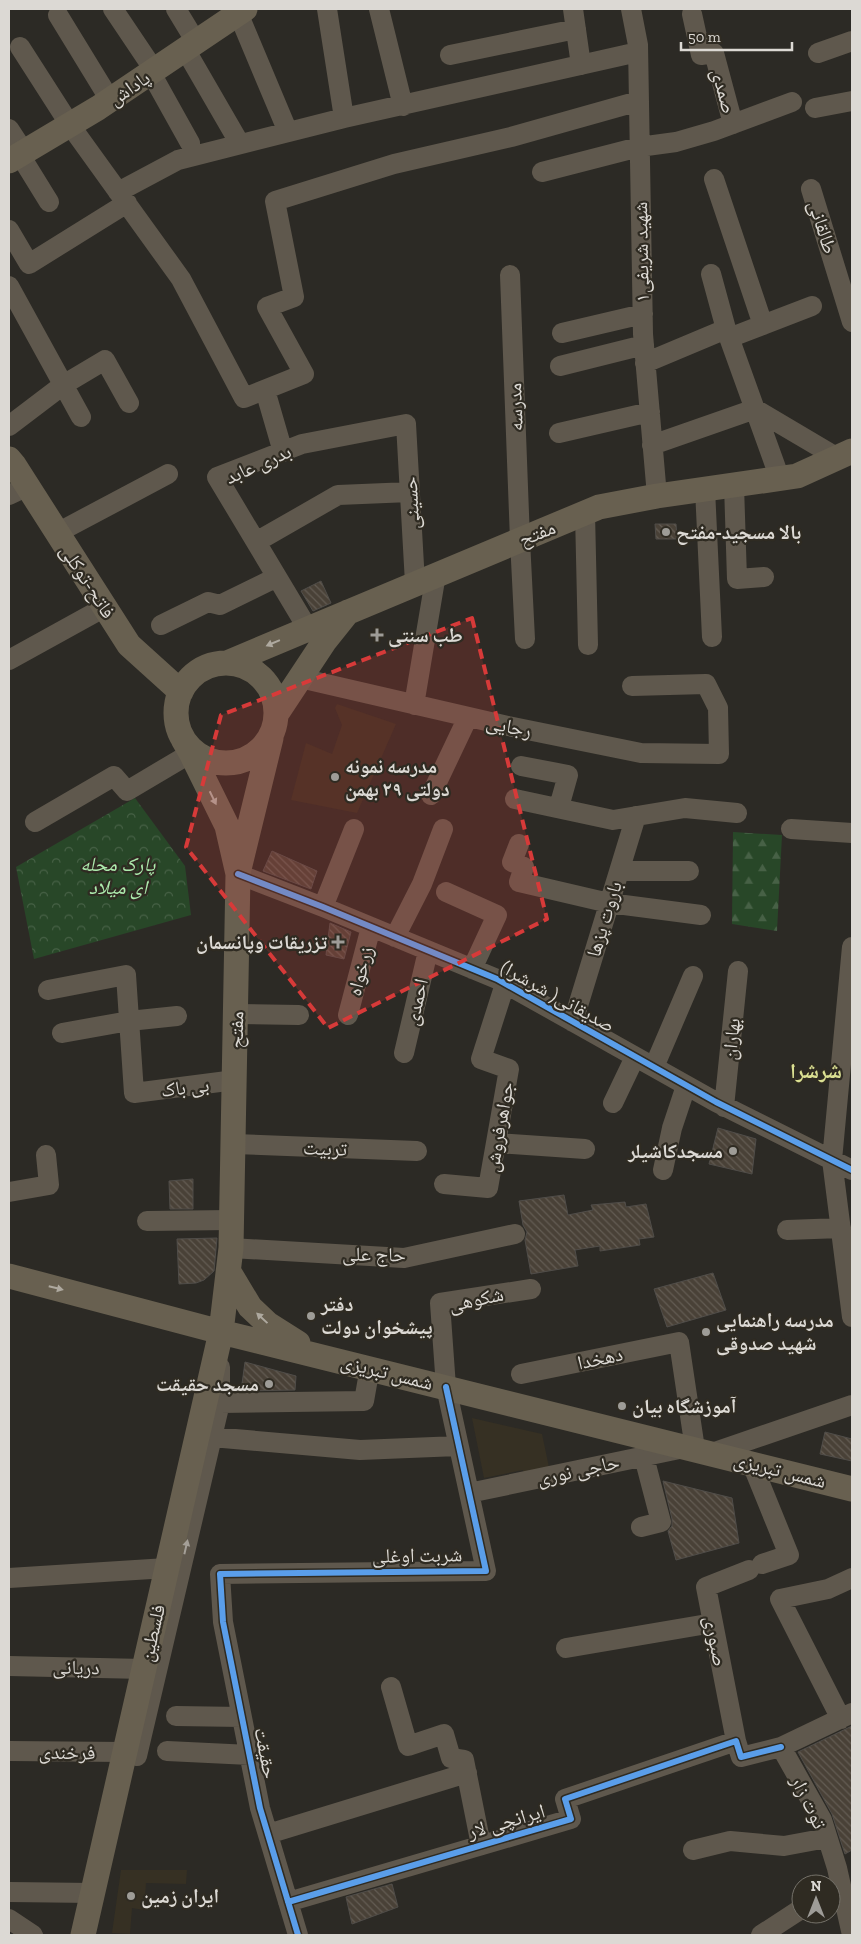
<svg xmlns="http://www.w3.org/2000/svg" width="861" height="1944" viewBox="0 0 861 1944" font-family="'Zilla Slab','Noto Naskh Arabic',serif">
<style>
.built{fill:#363023}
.forest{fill:url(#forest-firs)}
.park{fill:url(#park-crowns)}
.building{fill:url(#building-back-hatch);stroke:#504d49}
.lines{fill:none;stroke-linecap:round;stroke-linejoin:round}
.minor{stroke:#5f584d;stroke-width:20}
.major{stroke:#686050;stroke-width:25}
.cycleway-casing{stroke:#2f2b22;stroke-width:9}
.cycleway{stroke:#5a9eea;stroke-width:6}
.oneway{fill:#aea99f}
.oneway2{fill:#a49f97}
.marked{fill:#d73a39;fill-opacity:0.2;stroke:#d73a39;stroke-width:4;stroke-dasharray:10 6;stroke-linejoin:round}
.poi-dot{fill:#9e9c97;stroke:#2f2b22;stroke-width:2}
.labels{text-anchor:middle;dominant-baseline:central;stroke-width:4.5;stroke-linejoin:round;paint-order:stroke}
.street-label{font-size:20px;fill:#dcd9d4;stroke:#2f2b22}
.poi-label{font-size:20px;font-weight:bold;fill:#dcd9d4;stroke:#2f2b22;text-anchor:start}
.park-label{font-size:20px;font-style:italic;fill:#adebad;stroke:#2f2b22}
.neighbourhood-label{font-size:21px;font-weight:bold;fill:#dbe092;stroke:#2f2b22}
</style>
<defs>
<pattern id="forest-firs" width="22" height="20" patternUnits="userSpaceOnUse" patternTransform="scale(1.25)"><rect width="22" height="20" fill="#284728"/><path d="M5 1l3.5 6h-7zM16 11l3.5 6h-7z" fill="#476146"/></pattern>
<pattern id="park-crowns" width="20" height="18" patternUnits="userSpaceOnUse" patternTransform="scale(1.25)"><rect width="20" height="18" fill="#284728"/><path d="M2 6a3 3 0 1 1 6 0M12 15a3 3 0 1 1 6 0" fill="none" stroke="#476146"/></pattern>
<pattern id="building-back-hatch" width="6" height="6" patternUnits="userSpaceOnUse" patternTransform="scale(1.25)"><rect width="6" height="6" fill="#494137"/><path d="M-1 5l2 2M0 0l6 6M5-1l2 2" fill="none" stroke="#635c53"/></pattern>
</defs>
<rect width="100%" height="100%" fill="#2c2a25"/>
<path class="built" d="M337 704 396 724 357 813 291 800 306 743 332 754 342 725 335 708Z
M472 1418 542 1434 550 1472 525 1476 523 1470 484 1478Z
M121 1870H187L186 1884 146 1883 144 1910 132 1908 130 1934 112 1933Z"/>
<path class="forest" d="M733 832 782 835 777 931 732 924Z"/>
<path class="park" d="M135 798 185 866 191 915 34 959 16 867Z"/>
<path class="building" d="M655 524H676L677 539H656Z
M321 581 331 603 313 611 301 591Z
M272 851 317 871 311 889 263 871Z
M330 923 351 932 344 959 326 955Z
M718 1128 756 1139 752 1174 709 1164Z
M193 1179V1209H170L169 1181Z
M564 1195 568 1215 593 1210 591 1205 625 1202 626 1207 646 1204 654 1237 639 1239 640 1245 600 1251V1246L575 1250 578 1266 531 1274 525 1240 527 1232 523 1225 519 1201Z
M217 1238 214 1271 204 1280 196 1283 179 1284 177 1239Z
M713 1273 726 1310 667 1327 654 1289Z
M245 1362 296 1376 295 1390 241 1391Z
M825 1432 852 1439V1461L820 1454Z
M663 1481 732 1498 739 1543 676 1560 668 1531 672 1526V1519Z
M852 1726V1850L845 1854 832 1814 798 1752Z
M392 1884 398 1907 352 1924 346 1897Z"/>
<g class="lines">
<path class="minor" d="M113 9 154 70
M176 9 196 42
M327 9 344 118
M379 9 403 106
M573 9 581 65
M631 9 638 45 643 334 657 496
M238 13 288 132
M692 14 701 55 714 53 733 124
M58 15 110 100
M20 47 70 125 181 279 244 398 304 374 267 307 294 297 275 201 394 164 511 137 639 101
M185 49 240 144
M818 53 852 41
M450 55 576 29
M151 73 190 143
M815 108 852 101
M9 129 24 152
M20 155 49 202
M542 172 639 147 676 142 714 131 792 102
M714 179 763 325
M811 189 852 322
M118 192 178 160 344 118 638 52
M9 230 29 264 127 203
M711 274 726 329
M510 275 520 540 525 639
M9 286 81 417
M562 333 643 314
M729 338 812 306
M645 363 726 329 780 479
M560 366 644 345
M265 390 283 452
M9 426 63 385 105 360 129 403
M559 433 650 412
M652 445 755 409 838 458
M734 485 737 579 764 577
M705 489 712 637
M9 495 28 486
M585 513 588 645
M57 533 168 474
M256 542 338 495 410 492
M161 625 208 602 220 605 277 577
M308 629 217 477 302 444 406 424 415 583
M9 660 105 607
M300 678 508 726 641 753 719 754 718 708 706 684 632 686
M414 705 436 574
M521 766 568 775 559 807
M431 795 468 717
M515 799 613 820 685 808 737 813
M35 822 114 776 127 791 191 753
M791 829 852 833
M519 844 512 862 524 867 519 882 609 903 701 915
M619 871H689
M238 874 323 907 497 979 716 1102 852 1170
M446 892 497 915 472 969
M323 907 354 829
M395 937 422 884 443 829
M852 947 832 1160 852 1317
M48 990 126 975 134 1093 235 1080
M236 1014 299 1015
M348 1015 371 927
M573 1022 636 816
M62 1033 129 1021 177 1016
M404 1053 428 951
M654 1067 693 976
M613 1103 635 1057
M724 1107 738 971
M496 1143 585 1149
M234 1144 417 1151
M663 1170 672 1128 686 1086
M444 1184 488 1188 509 1069 481 1059 505 984
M9 1192 49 1185 46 1155
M147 1221 231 1220
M787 1230 841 1228
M231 1248 404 1258 515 1234
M521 1374 679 1342 695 1449
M220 1403 364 1401 370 1367
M212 1437 360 1450 458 1446
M712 1453 852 1405
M752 1464 789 1555 762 1564
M469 1493 684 1448
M641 1527 661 1522 644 1457
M9 1578 167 1568
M566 1648 713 1623
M9 1666 144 1669
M391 1687 408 1746 444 1734 451 1758 464 1760 481 1845
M176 1716 242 1717
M841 1719 780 1599 828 1589 852 1578
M736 1741 706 1587 749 1570
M9 1751 125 1752
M167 1751 250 1755
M137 1756 220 1403V1367
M268 1834 467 1773
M693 1850 730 1841 784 1846 827 1838
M9 1892 93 1893
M288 1902 571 1819 565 1799 736 1741 741 1757 781 1747
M9 1919 33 1935
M298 1935 260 1808 223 1622 220 1574 486 1571 446 1387 440 1303 531 1289
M761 1935 801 1909
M852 1935 837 1868 822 1820 781 1747 852 1713"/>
<path class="major" d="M9 161 98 108 245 9
M9 459 14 465 129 645 181 692
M176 713a50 50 0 1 1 100 0a50 50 0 1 1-100 0Z
M227 663 599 507 657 496 797 476 852 451
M277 713 324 642 348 612
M239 869 271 738
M229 1272 250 1307 268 1324 298 1343
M9 1276 221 1332 852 1489
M83 1935 221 1332 231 1248 238 874 227 826 191 753 183 739"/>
<defs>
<path id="cycleway" d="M238 874 323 907 497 979 716 1102 852 1170
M288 1902 571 1819 565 1799 736 1741 741 1757 781 1747
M298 1935 260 1808 223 1622 220 1574 486 1571 446 1387"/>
</defs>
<use href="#cycleway" class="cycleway-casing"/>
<use href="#cycleway" class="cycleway"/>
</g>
<defs><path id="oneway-solid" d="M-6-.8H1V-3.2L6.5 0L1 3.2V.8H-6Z" transform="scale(1.25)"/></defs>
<g class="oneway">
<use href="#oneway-solid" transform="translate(273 643) rotate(157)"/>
<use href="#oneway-solid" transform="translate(213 798) rotate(64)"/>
<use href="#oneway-solid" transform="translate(56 1288) rotate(14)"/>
<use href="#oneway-solid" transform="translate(262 1318) rotate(-137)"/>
</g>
<use class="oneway2" href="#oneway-solid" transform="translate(186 1547) rotate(-77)"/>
<path class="marked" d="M472 618 547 919 328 1028 186 847 221 715Z"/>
<g class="poi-dot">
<circle cx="666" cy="532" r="5"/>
<path d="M374.5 627.5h5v5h5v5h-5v5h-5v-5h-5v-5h5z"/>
<circle cx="335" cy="777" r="5"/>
<path d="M335.5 934.5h5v5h5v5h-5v5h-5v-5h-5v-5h5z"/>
<circle cx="733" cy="1151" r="5"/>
<circle cx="311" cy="1316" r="5"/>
<circle cx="706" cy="1332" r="5"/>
<circle cx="269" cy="1384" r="5"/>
<circle cx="622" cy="1406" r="5"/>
<circle cx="131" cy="1896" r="5"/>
</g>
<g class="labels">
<g class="street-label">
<text transform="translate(129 88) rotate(-34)">پاداش</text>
<text transform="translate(724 91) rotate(75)">صمدی</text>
<text transform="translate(823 227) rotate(73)">طالقانی</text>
<text transform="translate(641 252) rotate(-91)">شهید شریفی۱</text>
<text transform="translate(515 407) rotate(-92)">مدرسه</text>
<text transform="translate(258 464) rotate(-24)">بدری عابد</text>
<text transform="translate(411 503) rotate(-93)">حسینی</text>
<text transform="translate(537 533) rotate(-22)">مفتح</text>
<text transform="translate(88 581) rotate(57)">فاتح-توکلی</text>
<text transform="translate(509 726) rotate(12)">رجایی</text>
<text transform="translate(604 919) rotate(-73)">باروت پزها</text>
<text transform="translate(360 971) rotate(-75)">زرخواه</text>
<text transform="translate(558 996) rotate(29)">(شرشرا )صدیقانی</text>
<text transform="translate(416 1002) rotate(-77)">احمدی</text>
<text transform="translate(236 1030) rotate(-89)">مفتح</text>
<text transform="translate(731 1039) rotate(-84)">بهاران</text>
<text transform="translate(185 1087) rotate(-7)">بی باک</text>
<text transform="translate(499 1127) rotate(-80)">جواهرفروش</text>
<text transform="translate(325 1148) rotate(2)">تربیت</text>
<text transform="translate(374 1254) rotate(1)">حاج علی</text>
<text transform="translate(476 1299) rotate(-12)">شکوهی</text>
<text transform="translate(600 1358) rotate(-12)">دهخدا</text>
<text transform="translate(387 1372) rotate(14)">شمس تبریزی</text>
<text transform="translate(578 1470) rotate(-12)">حاجی نوری</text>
<text transform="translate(780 1470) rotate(14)">شمس تبریزی</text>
<text transform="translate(417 1555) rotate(-1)">شربت اوغلی</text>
<text transform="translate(152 1633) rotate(-77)">فلسطین</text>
<text transform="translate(716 1641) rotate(79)">صبوری</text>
<text transform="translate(76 1667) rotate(1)">دریانی</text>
<text transform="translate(67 1752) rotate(1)">فرخندی</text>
<text transform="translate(266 1753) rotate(79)">حقیقت</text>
<text transform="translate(809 1802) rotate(64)">توت زار</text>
<text transform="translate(506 1821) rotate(-16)">ایرانچی لار</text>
</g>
<g class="poi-label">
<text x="676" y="532">بالا مسجید-مفتح</text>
<text x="388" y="635">طب سنتی</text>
<text x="345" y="766">مدرسه نمونه<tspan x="345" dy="23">دولتی ۲۹ بهمن</tspan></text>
<text x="327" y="942" text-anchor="end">تزریقات وپانسمان</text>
<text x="723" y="1151" text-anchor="end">مسجدکاشیلر</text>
<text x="321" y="1304">دفتر<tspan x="321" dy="23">پیشخوان دولت</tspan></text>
<text x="716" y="1320">مدرسه راهنمایی<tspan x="716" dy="23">شهید صدوقی</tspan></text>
<text x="259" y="1384" text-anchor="end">مسجد حقیقت</text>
<text x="632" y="1406">آموزشگاه بیان</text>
<text x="141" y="1896">ایران زمین</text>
</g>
<g class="park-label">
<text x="118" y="864">پارک محله<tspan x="118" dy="23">ای میلاد</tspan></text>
</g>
<g class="neighbourhood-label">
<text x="816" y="1070">شرشرا</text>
</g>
</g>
<rect width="861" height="1944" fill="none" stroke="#dcd9d4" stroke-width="20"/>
<g transform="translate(816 1899)"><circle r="24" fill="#2f2b22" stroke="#747169"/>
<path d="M0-4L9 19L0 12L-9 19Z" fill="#9e9c97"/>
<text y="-8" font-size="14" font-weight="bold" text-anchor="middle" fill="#dcd9d4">N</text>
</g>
<path d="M681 42v8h111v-8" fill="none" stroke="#dcd9d4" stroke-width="2.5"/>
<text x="688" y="42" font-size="15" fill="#dcd9d4" stroke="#2f2b22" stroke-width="4" paint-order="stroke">50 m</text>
</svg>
